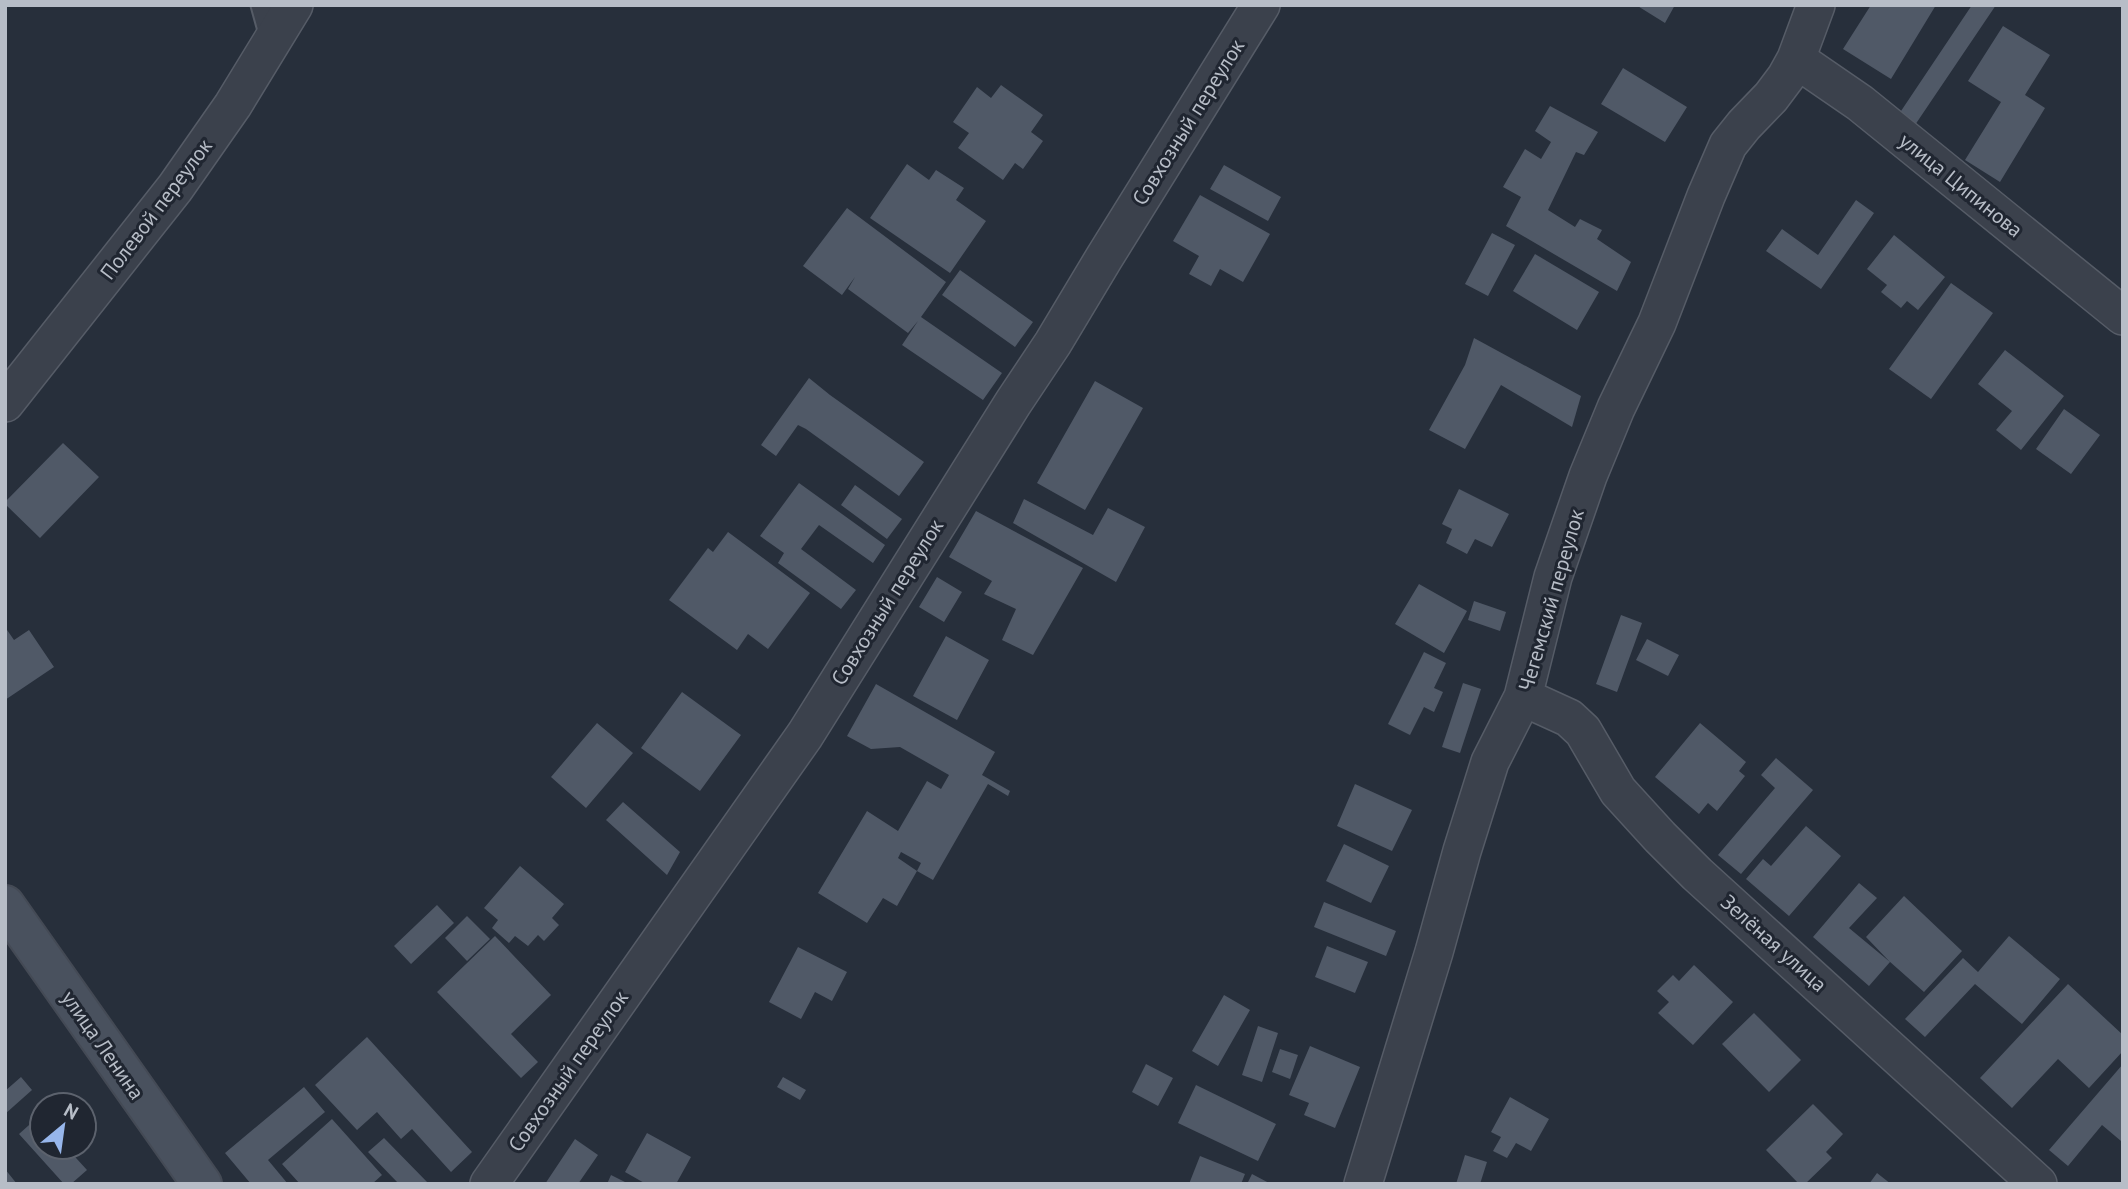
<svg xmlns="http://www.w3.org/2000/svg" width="2128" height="1189" viewBox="0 0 2128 1189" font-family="'PT Sans',sans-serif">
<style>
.building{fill:#505967}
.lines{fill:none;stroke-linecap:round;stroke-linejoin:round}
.lane-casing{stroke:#565c67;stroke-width:23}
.street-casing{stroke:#565c67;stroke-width:40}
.secondary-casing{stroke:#444a55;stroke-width:42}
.lane{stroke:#3b414c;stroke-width:19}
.street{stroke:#3b414c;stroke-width:37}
.secondary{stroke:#49515e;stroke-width:38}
.labels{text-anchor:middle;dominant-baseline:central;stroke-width:6;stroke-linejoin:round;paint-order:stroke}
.street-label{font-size:21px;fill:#b7bdc7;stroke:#202631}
</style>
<rect width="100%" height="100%" fill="#272f3b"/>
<path class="building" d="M1636 5H1675L1665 23Z
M1871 5H1936L1891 79 1843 49Z
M1972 5H1996L1915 125 1899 114Z
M2003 26 2050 55 2025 95 2045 108 2000 182 1965 160 2001 102 1968 81Z
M1623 68 1687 107 1665 142 1601 104Z
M1001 85 1043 115 1031 132 1043 141 1023 169 1015 163 1003 180 958 148 969 133 953 122 977 87 991 98Z
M1550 106 1598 132 1584 155 1576 152 1548 210 1575 227 1580 219 1602 230 1597 239 1631 262 1617 291 1506 226 1521 197 1503 187 1525 149 1541 159 1551 142 1535 131Z
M907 164 929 180 936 170 964 188 956 200 986 221 950 273 870 218Z
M1224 165 1281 197 1268 221 1210 189Z
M1200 195 1270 234 1243 282 1220 269 1211 286 1189 274 1199 256 1173 241Z
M1856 200 1874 213 1821 289 1766 251 1782 229 1818 255Z
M847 208 946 282 921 317 1002 373 983 400 902 345 918 321 908 333 848 289 855 277 842 295 803 266Z
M1492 233 1515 245 1488 296 1465 284Z
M1894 235 1945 277 1918 310 1907 301 1901 308 1881 292 1887 285 1867 269Z
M1535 254 1599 292 1577 330 1513 291Z
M960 270 1033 322 1015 347 942 295Z
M1951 283 1993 313 1931 399 1889 369Z
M1474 338 1581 396 1572 427 1501 385 1465 449 1429 430 1465 365Z
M2005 350 2064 396 2021 450 1996 430 2012 411 1978 384Z
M809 378 830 395 924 462 899 496 806 429 798 425 776 456 761 445Z
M1095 381 1143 408 1085 510 1037 483Z
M2064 409 2100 435 2071 474 2036 449Z
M63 443 99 477 40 538 5 504V502Z
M799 483 885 545 873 563 819 525 801 549 856 590 841 609 778 563 784 553 760 536Z
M855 485 902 519 887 539 841 505Z
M1459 489 1509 514 1492 547 1475 539 1467 554 1446 543 1452 529 1442 524Z
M1024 499 1093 535 1108 508 1145 527 1116 582 1013 523Z
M976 511 1083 568 1033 655 1002 640 1016 609 984 594 992 581 949 557Z
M728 532 810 593 768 649 748 634 737 650 669 600 708 548 713 552Z
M937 577 962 592 944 622 919 607Z
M1419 584 1467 611 1444 653 1395 624Z
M1474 601 1506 612 1500 631 1468 620Z
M1621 615 1642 623 1617 692 1596 684Z
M5 627 14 640 29 630 54 667 5 700Z
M946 636 989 660 957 720 913 696Z
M1647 639 1679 655 1668 676 1636 660Z
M1424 652 1446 663 1434 688 1443 692 1434 712 1424 707 1410 735 1388 724Z
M1463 683 1481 689 1460 753 1442 747Z
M876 684 995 752 982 775 1010 791 1008 796 988 784 933 880 917 871 921 863 901 852 898 858 917 871 897 906 883 898 867 923 818 893 867 811 898 831 927 781 941 789 949 775 900 747 871 749 847 736Z
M682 692 741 735 700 791 641 748Z
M597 723 633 753 586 808 551 777Z
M1700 723 1746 762 1739 771 1745 776 1717 811 1708 803 1699 814 1655 777Z
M1776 758 1813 790 1741 874 1718 855 1775 788 1761 775Z
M1355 784 1412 810 1392 851 1337 826Z
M623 802 680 852 667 875 606 820Z
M1806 826 1841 856 1789 916 1746 879 1763 859 1771 866Z
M1344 844 1389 866 1371 903 1326 881Z
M520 866 564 904 552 918 559 925 544 941 538 935 528 946 515 936 509 943 492 928 498 920 484 908Z
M1859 883 1877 898 1849 928 1890 962 1869 986 1813 937Z
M1904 896 1962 951 1924 992 1889 961 1866 937Z
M1324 902 1396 931 1386 956 1314 927Z
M437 905 454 923 411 964 394 946Z
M467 916 490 939 467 961 445 938Z
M495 936 551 995 511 1034 538 1062 521 1078 437 992Z
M2009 936 2060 979 2022 1024 1975 984 1925 1037 1905 1019 1963 958 1978 972Z
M1327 946 1368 962 1355 993 1315 977Z
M798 947 847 972 832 1001 815 992 801 1019 769 1002Z
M1694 965 1733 1002 1693 1045 1658 1013 1669 1002 1657 991 1673 975 1679 981Z
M2068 984 2123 1035V1051L2089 1088 2058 1059 2012 1108 1980 1078Z
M1224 995 1250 1010 1218 1066 1192 1051Z
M1754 1013 1801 1060 1769 1092 1722 1044Z
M1258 1026 1278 1033 1262 1082 1242 1075Z
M367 1037 472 1152 451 1172 412 1129 401 1139 377 1112 357 1130 315 1085Z
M1310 1046 1360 1067 1335 1128 1304 1115 1309 1103 1289 1095Z
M1280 1049 1298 1055 1290 1079 1272 1072Z
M1146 1064 1173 1078 1158 1106 1132 1092Z
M2123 1064V1139L2121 1141 2102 1125 2068 1166 2049 1150Z
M21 1077 32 1090 5 1114V1091Z
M783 1077 806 1090 800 1100 777 1087Z
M1196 1085 1276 1124 1258 1161 1178 1123Z
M304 1087 325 1112 268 1160 288 1184H251L225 1153Z
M1510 1097 1549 1119 1531 1151 1516 1143 1507 1158 1493 1151 1501 1137 1491 1132Z
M1813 1104 1843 1134 1826 1152 1832 1158 1805 1184H1799L1766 1150Z
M38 1117 42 1121V1147H66L87 1170 71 1184H64L19 1134Z
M332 1119 382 1175 372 1184H300L282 1164Z
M647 1133 691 1157 676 1184H646L625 1172Z
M384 1138 429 1184H399L368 1152Z
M575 1139 598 1155 578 1184H545Z
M1465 1155 1487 1162 1480 1184H1456Z
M1200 1156 1245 1174 1241 1184H1189Z
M5 1169 17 1184H5Z
M1877 1173 1891 1184H1869Z
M1252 1174 1271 1184H1247Z
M611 1175 629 1184H607Z"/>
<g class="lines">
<defs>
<path id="lane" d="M261 5 271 41"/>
<path id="street" d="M1796 59 1860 103 2123 316
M5 403 175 188 233 105 294 5
M1523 697 1569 718 1583 731 1618 791 1660 837 1697 874 2038 1184
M489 1184 805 735 1013 403 1053 343 1104 258 1261 5
M1363 1184 1434 952 1462 851 1490 762 1523 697 1553 577 1588 476 1616 408 1657 323 1706 196 1728 145 1744 125 1771 97 1786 77 1796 59 1816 5"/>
<path id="secondary" d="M5 905 202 1184"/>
</defs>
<use href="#lane" class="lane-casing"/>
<use href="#street" class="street-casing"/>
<use href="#secondary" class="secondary-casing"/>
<use href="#lane" class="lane"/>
<use href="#street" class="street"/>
<use href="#secondary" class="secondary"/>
</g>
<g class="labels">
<g class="street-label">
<text transform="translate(1188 122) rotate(-58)">Совхозный переулок</text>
<text transform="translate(1961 185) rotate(39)">улица Ципинова</text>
<text transform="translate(156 209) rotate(-53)">Полевой переулок</text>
<text transform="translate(1551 600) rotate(-74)">Чегемский переулок</text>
<text transform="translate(887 602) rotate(-58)">Совхозный переулок</text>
<text transform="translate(1774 943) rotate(42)">Зелёная улица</text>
<text transform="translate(103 1045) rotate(55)">улица Ленина</text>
<text transform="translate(568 1071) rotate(-55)">Совхозный переулок</text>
</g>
</g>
<rect width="2128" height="1189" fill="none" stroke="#b7bdc7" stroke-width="14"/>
<g transform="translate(63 1126) rotate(29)"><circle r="33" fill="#202631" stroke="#5c626d" stroke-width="2"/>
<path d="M0-5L12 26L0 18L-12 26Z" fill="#97b6eb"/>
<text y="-10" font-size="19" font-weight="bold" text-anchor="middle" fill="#b7bdc7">N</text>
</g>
</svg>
